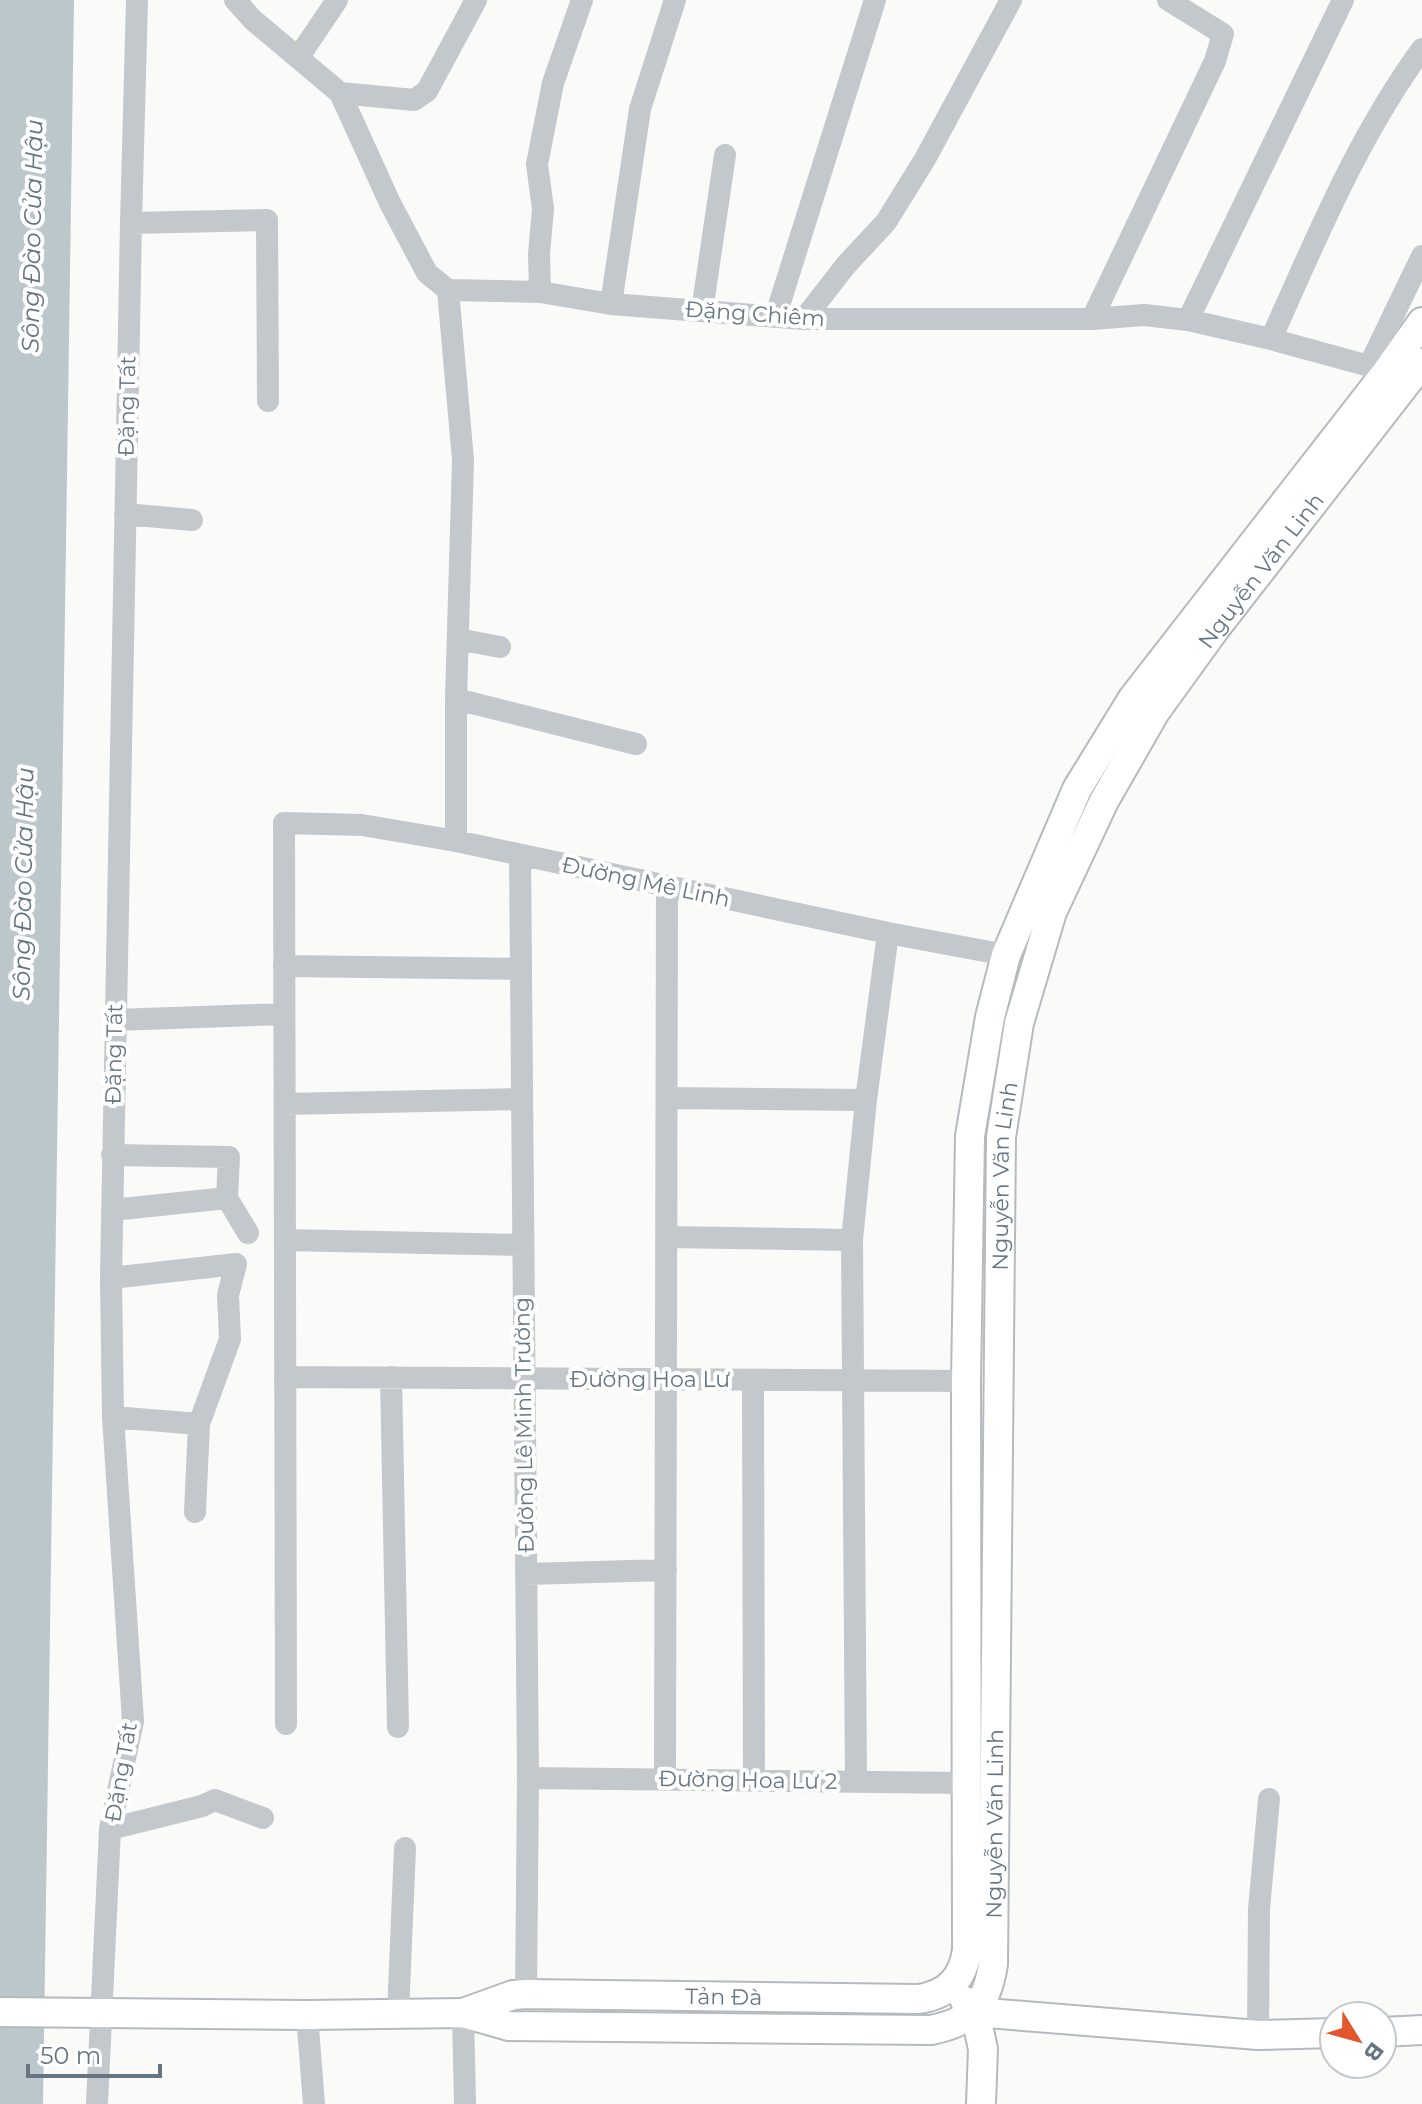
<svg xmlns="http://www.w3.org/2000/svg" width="1422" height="2104" viewBox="0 0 1422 2104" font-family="Montserrat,sans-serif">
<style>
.water{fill:#bbc7cb}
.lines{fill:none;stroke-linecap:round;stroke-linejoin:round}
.major-casing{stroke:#b5babe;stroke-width:32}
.minor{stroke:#c3c8cc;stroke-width:22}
.major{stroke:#fff;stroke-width:28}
.labels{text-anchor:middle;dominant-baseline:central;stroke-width:8;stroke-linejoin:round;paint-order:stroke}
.street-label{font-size:22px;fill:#657683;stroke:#fff}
.water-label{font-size:24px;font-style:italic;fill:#60757c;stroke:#fff}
</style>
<rect width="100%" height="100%" fill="#fafaf8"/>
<path class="water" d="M0 0H74L43 2104H0Z"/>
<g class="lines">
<defs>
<g id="major">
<path d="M965 2001 975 2012 1258 2035 1334 2033"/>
<path id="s1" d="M0 2012 307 2015 463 2013 509 2026 931 2030C972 2022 987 2005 993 1964L1001 1137 1019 1023 1052 912 1104 801 1155 712 1215 629 1422 363"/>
<path d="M975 2012 983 2049 981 2104"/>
<path id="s2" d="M463 2013 513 1995 526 1994 918 1999C947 1995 963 1979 967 1950L966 1381 970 1136 990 1017 1006 955 1077 789 1133 698 1385 374 1422 322"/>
<path d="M1382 2032 1422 2030"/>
</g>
</defs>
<use href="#major" class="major-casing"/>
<path class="minor" d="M235 0 253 20 340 93 390 203 427 273 448 290 540 292 611 304 804 319H1092L1144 315 1188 320 1271 339 1369 366 1385 374 1401 373
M298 58 337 0
M340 93 414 100 427 91 476 0
M131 223 267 220 268 401
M448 290 463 460 456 699V841
M540 292 539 254 543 209 537 164 553 83 582 0
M611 304 640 109 675 0
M702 311 725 155
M776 315 875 0
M804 319 846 265 886 222 925 159 1011 0
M1092 319 1215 61 1223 34 1168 0
M1188 320 1343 0
M1271 339C1316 239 1357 138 1422 49
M1369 366 1422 256
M125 514 192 520
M458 639 500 647
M456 699 636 744
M520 855 528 1778 526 1994
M284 966 521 969
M115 1020 284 1014
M667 1098 866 1100
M285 1104 522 1099
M112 1155 229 1157 227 1198 248 1233
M112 1210 227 1198
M667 1237 852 1240
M285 1240 522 1245
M111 1278 236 1264 228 1295 230 1339 199 1424 113 1417
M285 1377 966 1381
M391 1377 398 1727
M753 1380 754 1781
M195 1512 199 1424
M526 1574 666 1570
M286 1724 284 823 362 825 456 841 888 933 1006 955
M528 1778 967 1783
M665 1780 667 886
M856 1782 852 1240 866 1100 888 933
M110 1829 202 1806 215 1800 263 1818
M463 2013 465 2104
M398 2014 405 1848
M307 2015 314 2104
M1258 2035 1259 1909 1269 1799
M97 2104 110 1829 133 1721 113 1417 111 1278 131 223 137 0"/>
<use href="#major" class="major"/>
</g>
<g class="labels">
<g class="street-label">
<text transform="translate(755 314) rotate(4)">Đặng Chiêm</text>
<text transform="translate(127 406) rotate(-89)">Đặng Tất</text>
<text stroke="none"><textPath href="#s1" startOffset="2492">Nguyễn Văn Linh</textPath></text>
<text transform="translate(646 882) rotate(12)">Đường Mê Linh</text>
<text transform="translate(114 1054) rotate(-89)">Đặng Tất</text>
<text stroke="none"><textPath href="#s1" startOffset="1820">Nguyễn Văn Linh</textPath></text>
<text x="650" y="1379">Đường Hoa Lư</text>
<text transform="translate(524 1425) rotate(-91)">Đường Lê Minh Trường</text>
<text transform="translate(121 1772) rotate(-80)">Đặng Tất</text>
<text transform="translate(748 1780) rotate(1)">Đường Hoa Lư 2</text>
<text stroke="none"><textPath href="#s1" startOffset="1172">Nguyễn Văn Linh</textPath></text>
<text stroke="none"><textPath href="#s2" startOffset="264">Tản Đà</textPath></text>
</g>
<g class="water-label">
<text transform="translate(32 236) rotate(-89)">Sông Đào Cửa Hậu</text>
<text transform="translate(23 884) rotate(-89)">Sông Đào Cửa Hậu</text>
</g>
</g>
<g transform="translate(1358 2040) rotate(127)"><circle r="38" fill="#ffffff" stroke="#c1c8cd" stroke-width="2"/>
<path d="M0-6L14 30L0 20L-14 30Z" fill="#e4572e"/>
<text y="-12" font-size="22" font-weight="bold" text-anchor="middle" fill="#657683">B</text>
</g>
<path d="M28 2064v12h132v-12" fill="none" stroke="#657683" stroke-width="4"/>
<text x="40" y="2064" font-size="24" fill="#657683" stroke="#ffffff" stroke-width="6" paint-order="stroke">50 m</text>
</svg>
